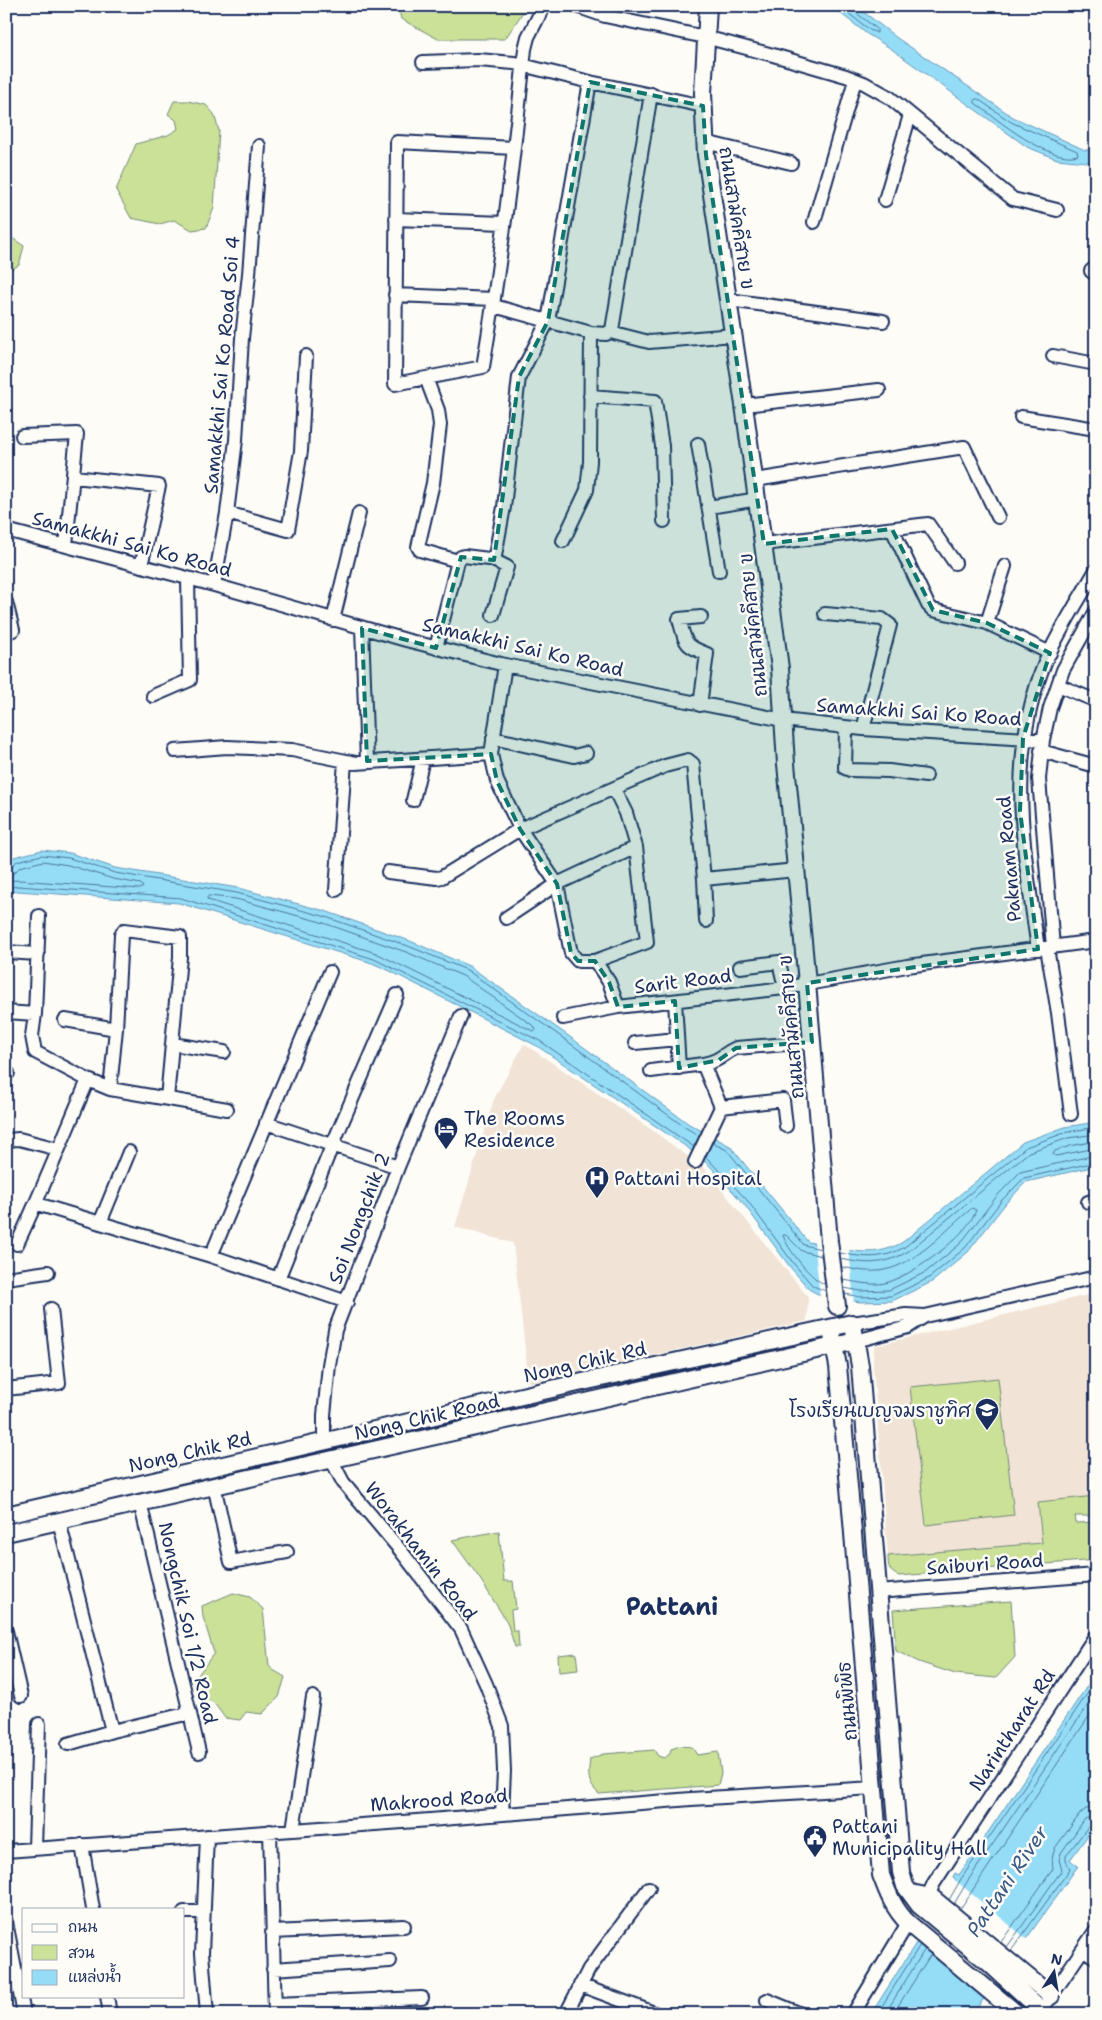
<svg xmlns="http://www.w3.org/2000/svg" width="1102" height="2020" viewBox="0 0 1102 2020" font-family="'Shantell Sans','Playpen Sans Thai',sans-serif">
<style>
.built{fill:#f1e3d5}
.green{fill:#cae197;stroke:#72887a}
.water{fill:#95ddf7;stroke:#6497ba}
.pier{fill:#fdfcf7}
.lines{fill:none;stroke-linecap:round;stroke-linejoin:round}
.shore{stroke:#4c759b;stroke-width:1}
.minor-casing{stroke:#1b2f5e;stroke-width:16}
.major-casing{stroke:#1b2f5e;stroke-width:20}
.minor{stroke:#fdfcf7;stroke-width:12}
.major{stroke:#fdfcf7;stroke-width:16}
.marked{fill:#0f766e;fill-opacity:0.2;stroke:#0f766e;stroke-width:4;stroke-dasharray:10 6;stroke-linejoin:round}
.labels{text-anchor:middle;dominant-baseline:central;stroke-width:5;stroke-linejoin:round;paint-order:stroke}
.street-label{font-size:19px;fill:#1b2f5e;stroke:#fdfcf7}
.poi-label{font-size:19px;fill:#1b2f5e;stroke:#fdfcf7;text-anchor:start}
.water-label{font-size:20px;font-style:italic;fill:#3a5a84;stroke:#fdfcf7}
.district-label{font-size:24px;font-weight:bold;fill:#1b2f5e;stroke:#fdfcf7}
</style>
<rect width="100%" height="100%" fill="#fdfcf7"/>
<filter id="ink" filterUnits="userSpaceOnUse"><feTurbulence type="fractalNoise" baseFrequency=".02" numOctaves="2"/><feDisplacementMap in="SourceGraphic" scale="10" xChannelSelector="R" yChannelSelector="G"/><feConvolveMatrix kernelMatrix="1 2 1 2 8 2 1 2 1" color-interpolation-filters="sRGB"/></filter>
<g filter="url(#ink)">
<path class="built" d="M524 1044 649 1128 705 1169 808 1297 807 1321 529 1383 513 1243 455 1227 494 1099Z
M1096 1293V1496L1039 1502 1042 1543 888 1556 873 1365 874 1346Z"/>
<path class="green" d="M398 6H527L505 39H438L401 19Z
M174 101H188L206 105 214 114 219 131 214 208 206 228 192 230 174 220 160 224 131 218 116 190 136 144 168 135 178 129 176 120 168 114Z
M6 234 24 246 19 265 6 272Z
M998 1378 1014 1515 926 1525 910 1387Z
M1096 1496V1516H1075L1076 1523 1096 1522V1560L899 1576C889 1572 888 1567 888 1556L1042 1543 1038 1502Z
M499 1531 504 1581H513L516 1609 511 1610 513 1631H518L519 1647H515L507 1622 480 1579 452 1540Z
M233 1593 250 1597 263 1609 269 1666 273 1670 285 1677 279 1697 262 1714 246 1712 240 1720 225 1718 214 1703 199 1694 198 1675 214 1653 203 1617 202 1606Z
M1011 1601 1015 1657 996 1678 955 1674 919 1662 896 1651 893 1610Z
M576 1653 578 1670 559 1672 558 1655Z
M680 1746 692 1747 697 1755 718 1752 721 1773 718 1785 599 1794C587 1783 588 1775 590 1759L603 1754 654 1750 658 1756 664 1758 670 1754 671 1749Z"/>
<path class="water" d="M831 6H856L897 38 1013 117 1085 150H1096V163L1057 159 1027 147 890 48 867 34Z
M42 850 70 853 115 868 238 888 325 911 410 941 469 966 570 1037 689 1124 730 1146 808 1242C842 1248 871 1261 903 1242L1023 1142 1065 1127 1096 1122V1166L1026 1182 1006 1203 968 1252 932 1282 892 1301 860 1302 818 1294 810 1290 790 1267 743 1203 710 1166 688 1148 537 1046 388 970 372 963 179 903 18 891 6 893V865L14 857Z
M1096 1673V1824L1070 1860 1078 1866 973 2014H871L956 1880 953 1877 955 1873 959 1875Z"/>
<path class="pier" d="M814 1240 849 1247 854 1304 820 1297Z
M950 1876 1028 1940 987 1999 914 1941 953 1880Z"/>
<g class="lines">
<path class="shore" d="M839 6 870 30 877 33V29L855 12 854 6
M978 99 1011 122 1077 151 1078 155C1050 164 997 119 975 103V100Z
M6 868 11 867 17 861 42 855 69 858 115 873 237 893 323 916 408 946 467 970 567 1041 686 1128 699 1135
M6 874 14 873 20 867 43 861 68 865 113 879 141 884 143 887 140 889 19 880 6 881
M6 888 18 886 181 898 374 959 540 1041 694 1147
M209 896 236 899 321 922 406 952 463 976 535 1027 536 1030 533 1031 376 953 208 900 207 898Z
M1096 1141 1070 1146 1055 1151 1053 1154 1056 1156 1096 1148
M712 1143 727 1150 804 1245 821 1249
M706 1157 747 1200 794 1264 813 1286 826 1291
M840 1253C865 1258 884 1260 906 1246L1026 1147 1067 1132 1096 1127
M821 1256 802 1251 786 1235H783C786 1247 813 1282 825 1284
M841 1259C867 1265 887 1265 910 1250L1029 1152 1068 1138 1096 1134
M842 1267C856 1270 870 1273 884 1270 915 1265 948 1228 972 1208L976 1210C968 1236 915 1273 889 1282 875 1287 857 1282 843 1280
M844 1288 861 1291 889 1290 926 1272 960 1244 997 1196 1020 1172 1096 1155
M845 1294 861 1297 891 1296 929 1278 965 1248 1002 1200 1024 1178 1096 1162
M949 1900 961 1879 1096 1681
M954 1904 967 1882 1096 1693
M960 1909 1096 1706
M1001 1942 1053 1869 1052 1858 1055 1848 1080 1814 1086 1809 1096 1808
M1007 1947 1062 1870 1059 1860 1061 1853 1085 1819 1096 1815
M1011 1951 1070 1869 1066 1861V1856L1090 1824 1096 1822
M877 2014 920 1945
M885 2014 925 1949
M893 2014 931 1954"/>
<defs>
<path id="minor" d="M576 6 605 16 705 37 773 55 846 76 864 83 889 97 1013 199 1057 210
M423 62 478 60 514 63 590 82 703 106
M705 142 791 163
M514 148 397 142 395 384 483 367C501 261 514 155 525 49L528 37 544 6
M885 200 910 115
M396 219 504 223
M814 222 855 80
M1096 267 1091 271 1096 275
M395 295 494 299
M729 300 883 321
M494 306 591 333 606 334 612 330 651 94
M610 332 649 342 734 335
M1053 356 1096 364
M426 378 438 410 440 425 433 483 418 547 420 550 458 561
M590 396 655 401 662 446 664 521
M744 405 879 390
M1021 417 1096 429
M22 436 77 434 66 545
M698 444 719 571
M74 477 159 486 141 566
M755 480 964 447 998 517
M709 507 758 499
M291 509 301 451 306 356
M227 513 288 530 291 514
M892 529 928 605 933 610 987 623 1050 653
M6 530 214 585 406 640 505 665 783 720 863 729 1043 740
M563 541 587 490 590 462 591 333
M764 544 928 524 955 563
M491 559 507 567 493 615
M458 561 461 557 464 556 489 559 495 556 504 507 519 377 548 321 590 82
M214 585 227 513 236 440 242 338 249 274 259 146
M6 602 13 630 6 633
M825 614 882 619 890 625 863 729
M333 620 359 513
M987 623 1005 566
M362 628 367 761
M436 648 458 561
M505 665 491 754 497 781 520 829 557 884 571 953 578 961H595L609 982 618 1007
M1058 685 1096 701
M153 696 190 680 188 579
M700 705 707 654C683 645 686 643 679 619L701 617
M846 728 845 768 850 770 889 771 926 776
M493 738 574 756 586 753
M175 751 227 747 292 750 356 763 491 754
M1041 751 1096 766
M413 800 423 759
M388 872 437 878 442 877 520 829 665 766 688 760 693 764 704 879 706 921
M704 879 796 870
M336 890 345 761
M39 916 35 1014 32 1036 35 1052 88 1080 110 1089 227 1109
M506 918 557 884 636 847
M1053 947 1039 779 1043 740 1050 708 1063 670 1096 611
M1047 948 1058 1013 1071 1114
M1038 949C1024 849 1005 758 1046 660 1060 629 1079 600 1096 570
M6 952 38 954
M595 961 647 942 636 847 626 813 614 789
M740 967 779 962 785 988
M675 1001 679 1068
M6 1012 35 1014
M563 1018 618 1007 785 988 907 966 1096 941
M65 1020 116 1029
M635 1043 677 1039
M172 1044 224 1052
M651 1071 703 1064
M6 1073H8
M110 1089 116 1029 121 935 124 930 180 937V957L167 1099
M721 1107 783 1100 786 1126
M266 1123 398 1167
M6 1140 19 1139 58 1149
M695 1162 721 1107 703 1064C721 1061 722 1054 736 1048L812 1042
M1088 1202 1096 1200
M37 1204 211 1256 347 1302
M100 1223 129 1152
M17 1244C43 1190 64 1135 88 1080
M211 1256 330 972
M6 1278 48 1272
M278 1279 332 1146 397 995
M852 1323 906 1315 925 1316 1096 1277
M856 1341 908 1327 925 1316
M6 1389 59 1383 51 1309
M324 1442V1415L329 1365 335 1330 398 1167 461 1016
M331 1459 343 1482 401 1551 461 1629 486 1684 502 1726 504 1771 502 1814
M214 1485 231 1562 287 1552
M140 1502 199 1752
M59 1521 112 1731
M877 1592 1096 1575
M6 1631 21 1696
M68 1744 112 1731 190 1713
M293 1830 313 1697
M270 1831 275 2014
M207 1836 202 1953 207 2014
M82 1845 93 1909
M35 1848 39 1724
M6 1851 430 1820 691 1799 874 1788
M928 1896 934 1883 1096 1635
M184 1912H203
M6 1922 24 2014
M272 1932 404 1926
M1084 1950 1096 1958
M273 1969 390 1961
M580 1985 657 2014
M107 1996 110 2014
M380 1999V2014
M767 2000 801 2014
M1047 2002 1096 1930
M275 2004 422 1998
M566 2014 589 1969 649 1888
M853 2014 908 1923"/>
<path id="major" d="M708 6 703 93 706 155 744 405 780 668 786 764 807 983 829 1241 837 1306
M854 1331 860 1366 901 1872 905 1886 919 1905 989 1963 1045 2014
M832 1335 838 1366 851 1509 881 1875C888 1894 894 1909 908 1923L1017 2014
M6 1515 578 1383 852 1323
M6 1533 856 1341
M911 1893 931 1897 1051 1996"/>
</defs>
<use href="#minor" class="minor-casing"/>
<use href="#major" class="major-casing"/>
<use href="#minor" class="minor"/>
<use href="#major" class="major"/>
</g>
</g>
<path class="marked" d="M590 82 703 106 706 155 764 544 892 529 933 610 987 623 1050 653 1023 738 1020 811 1038 949 807 983 812 1042 736 1048 719 1060 679 1068 675 1001 618 1007 609 982 595 961H578L571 953 557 884 520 829 497 781 491 754 367 761 362 628 436 648 461 557 494 560 519 377 548 321Z"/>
<defs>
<symbol id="hotel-pin" viewBox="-11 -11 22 30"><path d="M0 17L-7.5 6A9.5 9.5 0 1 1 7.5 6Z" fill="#1b2f5e" stroke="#fdfcf7"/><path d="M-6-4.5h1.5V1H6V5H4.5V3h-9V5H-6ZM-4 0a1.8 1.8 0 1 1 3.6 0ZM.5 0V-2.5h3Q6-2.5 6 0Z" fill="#fff"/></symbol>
<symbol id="hospital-pin" viewBox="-11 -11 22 30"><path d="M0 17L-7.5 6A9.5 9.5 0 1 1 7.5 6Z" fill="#1b2f5e" stroke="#fdfcf7"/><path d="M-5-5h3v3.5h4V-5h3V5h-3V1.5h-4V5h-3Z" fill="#fff"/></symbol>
<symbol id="school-pin" viewBox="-11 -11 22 30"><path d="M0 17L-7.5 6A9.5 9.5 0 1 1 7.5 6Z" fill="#1b2f5e" stroke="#fdfcf7"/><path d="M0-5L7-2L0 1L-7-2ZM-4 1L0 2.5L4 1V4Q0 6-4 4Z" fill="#fff"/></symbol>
<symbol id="civic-pin" viewBox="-11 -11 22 30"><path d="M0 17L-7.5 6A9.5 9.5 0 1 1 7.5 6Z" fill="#1b2f5e" stroke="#fdfcf7"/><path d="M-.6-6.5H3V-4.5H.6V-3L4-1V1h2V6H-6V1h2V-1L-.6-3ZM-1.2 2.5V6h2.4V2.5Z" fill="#fff"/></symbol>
</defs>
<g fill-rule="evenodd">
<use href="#hotel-pin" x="432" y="1115" width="28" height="38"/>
<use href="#hospital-pin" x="583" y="1164" width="28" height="38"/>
<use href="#school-pin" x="973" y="1396" width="28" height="38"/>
<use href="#civic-pin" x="801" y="1823" width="28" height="38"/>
</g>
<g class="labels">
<g class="street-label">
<text transform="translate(737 218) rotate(81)">ถนนสามัคคีสาย ข</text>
<text transform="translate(222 365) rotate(-85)">Samakkhi Sai Ko Road Soi 4</text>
<text transform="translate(132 544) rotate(15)">Samakkhi Sai Ko Road</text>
<text transform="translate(753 625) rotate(-96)">ถนนสามัคคีสาย ข</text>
<text transform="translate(523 647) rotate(13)">Samakkhi Sai Ko Road</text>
<text transform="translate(919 712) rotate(4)">Samakkhi Sai Ko Road</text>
<text transform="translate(1009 859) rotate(-95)">Paknam Road</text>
<text transform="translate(683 981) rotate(-7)">Sarit Road</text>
<text transform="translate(791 1027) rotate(-95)">ถนนสามัคคีสาย ข</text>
<text transform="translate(359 1218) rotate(-69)">Soi Nongchik 2</text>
<text transform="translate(585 1362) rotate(-13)">Nong Chik Rd</text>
<text transform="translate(427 1417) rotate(-13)">Nong Chik Road</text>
<text transform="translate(190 1452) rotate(-13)">Nong Chik Rd</text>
<text transform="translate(421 1551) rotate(52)">Worakhamin Road</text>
<text transform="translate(985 1564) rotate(-4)">Saiburi Road</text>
<text transform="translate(188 1623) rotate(77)">Nongchik Soi 1/2 Road</text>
<text transform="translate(847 1701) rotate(-95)">ถนนพิพิธ</text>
<text transform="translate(1012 1730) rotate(-57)">Narintharat Rd</text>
<text transform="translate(439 1800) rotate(-4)">Makrood Road</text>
</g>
<g class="poi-label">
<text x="464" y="1118">The Rooms<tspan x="464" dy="22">Residence</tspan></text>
<text x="614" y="1178">Pattani Hospital</text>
<text x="970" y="1410" text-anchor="end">โรงเรียนเบญจมราชูทิศ</text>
<text x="832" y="1826">Pattani<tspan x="832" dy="22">Municipality Hall</tspan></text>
</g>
<g class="water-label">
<text transform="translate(1007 1881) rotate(-56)">Pattani River</text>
</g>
<g class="district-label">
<text x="672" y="1607">Pattani</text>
</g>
</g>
<rect width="1102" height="2020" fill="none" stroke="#fdfcf7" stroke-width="25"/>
<rect x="12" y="12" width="1077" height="1995" fill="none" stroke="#1b2f5e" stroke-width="2" filter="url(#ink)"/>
<rect x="22" y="1908" width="162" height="90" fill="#fdfcf7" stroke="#a3aaba"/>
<rect x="32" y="1924" width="25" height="8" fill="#fdfcf7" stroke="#a3aaba"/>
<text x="68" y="1932" font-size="15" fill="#1b2f5e">ถนน</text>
<rect x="32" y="1945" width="25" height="15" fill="#cae197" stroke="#a3aaba"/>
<text x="68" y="1958" font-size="15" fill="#1b2f5e">สวน</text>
<rect x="32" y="1970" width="25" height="15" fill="#95ddf7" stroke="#a3aaba"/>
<text x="68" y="1982" font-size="15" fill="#1b2f5e">แหล่งน้ำ</text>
<g transform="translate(1054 1972) rotate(12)" stroke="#fdfcf7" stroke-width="4" paint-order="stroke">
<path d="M0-4L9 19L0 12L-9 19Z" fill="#1b2f5e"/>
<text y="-8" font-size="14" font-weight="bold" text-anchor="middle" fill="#1b2f5e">N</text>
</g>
</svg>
